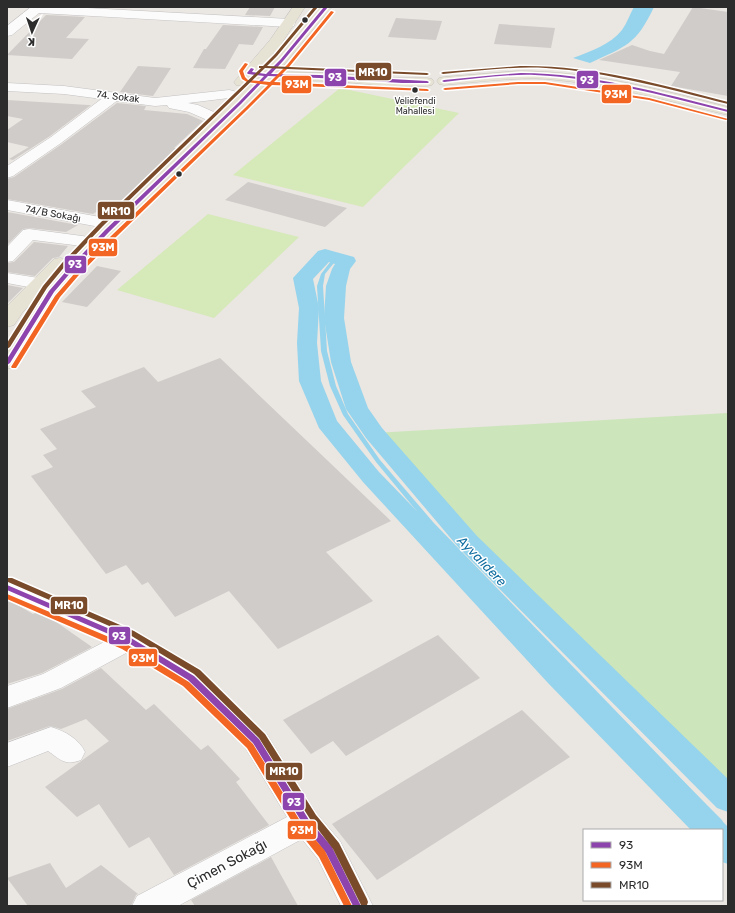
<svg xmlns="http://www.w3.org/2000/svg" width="735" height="913" viewBox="0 0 735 913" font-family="Rubik,sans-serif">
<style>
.green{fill:#cce5ba}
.pitch{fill:#d6e9b8}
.water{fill:#95d4ec}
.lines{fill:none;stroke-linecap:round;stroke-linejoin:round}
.stream{fill:#95d4ec;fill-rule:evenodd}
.canal{fill:#95d4ec;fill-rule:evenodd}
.building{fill:#cfccc9}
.street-casing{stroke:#c3c2c3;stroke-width:1}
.secondary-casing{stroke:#c3c2c3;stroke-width:1}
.primary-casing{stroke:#c6c4c2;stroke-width:1}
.street{fill:#fcfbfb;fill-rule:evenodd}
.secondary{fill:#fcfbfb;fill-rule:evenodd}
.primary{fill:#e7e3d4;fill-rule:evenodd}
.bus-1-casing{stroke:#fff;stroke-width:3}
.bus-2-casing{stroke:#fff;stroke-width:3}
.bus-3-casing{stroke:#fff;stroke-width:3}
.bus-1{fill:#8e44ad;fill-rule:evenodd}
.bus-2{fill:#f26522;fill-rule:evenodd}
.bus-3{fill:#7a4b2a;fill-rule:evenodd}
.bus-dot{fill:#2c2c2c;stroke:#fff;stroke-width:1.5}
.labels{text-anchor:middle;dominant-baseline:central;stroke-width:3;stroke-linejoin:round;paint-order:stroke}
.far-bus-label{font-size:9px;fill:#2c2c2c;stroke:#fff}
.far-street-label{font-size:10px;fill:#2c2c2c;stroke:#fff}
.water-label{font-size:13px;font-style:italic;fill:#0c6b9f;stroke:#fff}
.near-street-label{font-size:14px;fill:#2c2c2c;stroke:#fff}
.line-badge{stroke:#fff;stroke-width:1.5}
.badge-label{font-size:11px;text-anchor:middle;font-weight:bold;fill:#fff}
</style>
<rect width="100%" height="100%" fill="#eae6e2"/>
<path class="green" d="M728 413V799L468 542 374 433Z"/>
<path class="pitch" d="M340 88 459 113 363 207 233 175Z
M208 214 299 237 214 318 117 290Z"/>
<path class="water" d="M634 7H654C636 45 626 46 590 63L573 58C591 51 610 45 622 30 627 23 630 14 634 7Z"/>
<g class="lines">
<path class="stream" d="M334 257H338V258L325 274 323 286 327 351 336 386 348 414 380 460 433 522 728 827V836L725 835 722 830H721L429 526 376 462 343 415 330 386 321 351 317 286 321 274Z"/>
<path class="canal" d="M325 249 354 257 356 261 350 269 346 286 344 318 351 362 368 408 382 428 477 536 728 779V812L717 808 459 548 366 438 346 409 331 362 324 318 326 286 332 269 335 264 329 262 313 279 319 308 317 343 321 381 337 421 379 472 568 667 722 820 726 831H728V864L722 862V830H691L548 683 363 482 319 428 299 381 297 343 299 308 293 278 318 251Z"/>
</g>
<path class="building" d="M250 7H275L270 16 245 15Z
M693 7 728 12V96L671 86 680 72 599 60 632 45 650 51 664 54Z
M46 15 85 17 66 38 89 39 72 59 7 55Z
M396 18 442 21 436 40 388 37Z
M499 24 555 28 551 48 494 44Z
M223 25 263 27 253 45 239 44 225 69 193 68 204 49H206Z
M138 66 171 68 153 96 120 92Z
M7 100 88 105H91L50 136 13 160 9 159 29 147 7 142V130L23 119 7 116Z
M117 103 146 106 144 110 187 114 203 121 174 148H178L158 169 114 207 107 205 93 214 7 199V179L14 177 62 144Z
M248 182 347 208 325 227 225 200Z
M7 212 78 225 66 232 29 228 23 229 7 245Z
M34 242 68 246 59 257 53 258 35 276 7 272V263L14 262Z
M97 266 121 271 87 307 62 302Z
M7 285 23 288 7 304Z
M220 358 391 521 326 552 373 601 278 649 229 591 175 617 148 582 142 585 126 565 106 574 31 476 53 467 43 455 57 449 40 429 96 407 81 391 144 367 158 382Z
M7 599 33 614 37 612 49 617 92 647 42 673 7 684Z
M438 635 480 678 346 756 333 741 311 754 283 720Z
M101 668 146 710 154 704 201 750 208 745 240 779 236 782 269 825 174 875 149 837 129 848 99 804 77 817 45 787 109 741 86 719 61 729 50 726 7 741V709L62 689Z
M522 710 570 757 377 880 332 824Z
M271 857 298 906H195L191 900Z
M50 863 66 888 101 865 138 894 136 895 131 906H28L7 878Z"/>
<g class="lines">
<defs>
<path id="street" d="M31 7H69L289 19 294 20 295 23 294 26 289 27 39 13 12 35 7 36V26Z
M113 93 118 94 120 97 118 100 61 143 13 176 7 178V166L51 137 108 94Z
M7 200 100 217 106 218 109 222 106 226 100 227 7 210Z
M29 229 82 236 88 237 91 241 88 245 82 246 33 240 13 261 7 262V247L23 230Z
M7 273 45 279 48 283 45 287 39 289 7 283Z
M7 578 138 633 200 671 266 733 316 813 340 841 373 906H341L318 859 302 839 178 906H132L137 896 287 817 246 749 182 685 128 652 61 688 7 708V686L43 674 106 641 7 597Z
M51 727C65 731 79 739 85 752L81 760C65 766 61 760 48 751L7 767V743Z"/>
<path id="secondary" d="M7 83 64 86 155 98 229 90 234 91 236 94 234 97 229 98 188 103 198 105 216 113 223 126 220 129 215 131 210 129 205 119 189 112 169 108 167 105 155 106 64 94 7 91Z"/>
<path id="primary" d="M293 7H305L280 46 258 71H263L277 57 319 7H332L278 72 334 73 385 78H427L432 79 434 82 432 85 427 86H385L334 81 270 80C201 152 124 216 61 292 42 315 31 343 14 367L7 369V347L42 292 22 313 14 325 7 327 8 305 54 259 60 258 66 259 68 262 101 227 256 79 253 77C247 84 245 87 236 85L234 82 270 40Z
M518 71C589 71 659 89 728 107V115C668 101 609 84 547 79 513 77 478 82 444 85L439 84 437 81 439 78 444 77Z"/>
</defs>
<use href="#street" class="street-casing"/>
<use href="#secondary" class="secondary-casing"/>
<use href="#primary" class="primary-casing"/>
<use href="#street" class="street"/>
<use href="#secondary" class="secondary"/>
<use href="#primary" class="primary"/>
<defs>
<path id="bus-1" d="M324 7H328L283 61 271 74 319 75 427 81 429 82 428 83H402L319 78 268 76 241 104 109 232 72 271 54 292 10 363 7 365V359L49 291 68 269 105 230 239 102 264 76 248 74 247 73 251 68 254 69 252 72 266 74 281 59Z
M521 73C591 73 661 93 728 110V112C665 96 600 78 535 75 504 74 474 79 444 82L442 81 444 80 496 75Z
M7 585 131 638 194 676 259 739 309 820 332 847 361 906H353L326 853 303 824 253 743 188 680 127 642 7 590Z"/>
<path id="bus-2" d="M331 11 334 12 289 67 274 82 427 89 429 90 428 91 272 85 247 110 115 238 78 276 60 297 16 368H12L11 367 55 296 74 274 111 236 245 108 268 85 247 82 242 79 239 71 245 63 248 64 243 71 245 77 248 80 270 82 287 65Z
M518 82H545L649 98 728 119 726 120 649 100 545 84H518L445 90 443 89 445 88Z
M7 594 128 645 189 682 253 744 302 824 325 851 352 906H344L319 857 296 828 247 748 183 686 122 649 7 599Z"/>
<path id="bus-3" d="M314 7H318L277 56 267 66 427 73 429 74 427 75 265 68 103 226 66 265 47 288 10 347 7 349V343L43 286 62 263 99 224 261 68H259V66H263L275 54Z
M520 66C591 65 660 84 728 102V104C668 89 608 72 546 68 512 66 477 71 443 74L441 73 443 72Z
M8 578H12L134 631 200 670 265 734 316 815 339 843 367 899 368 902 367 905 364 906 361 905 333 849 310 819 259 738 194 674 130 635 8 582Z"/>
</defs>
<use href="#bus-1" class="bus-1-casing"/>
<use href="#bus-2" class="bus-2-casing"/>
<use href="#bus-3" class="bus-3-casing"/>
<use href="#bus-1" class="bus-1"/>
<use href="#bus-2" class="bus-2"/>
<use href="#bus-3" class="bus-3"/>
</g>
<g class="bus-dot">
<circle cx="305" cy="20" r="3.5"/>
<circle cx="415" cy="90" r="3.5"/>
<circle cx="179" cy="174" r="3.5"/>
</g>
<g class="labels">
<g class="far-bus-label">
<text x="415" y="101">Veliefendi<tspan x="415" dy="10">Mahallesi</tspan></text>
</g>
<g class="far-street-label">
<text transform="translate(118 97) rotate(7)">74. Sokak</text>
<text transform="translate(53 214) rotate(10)">74/B Sokağı</text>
</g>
<g class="water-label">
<text transform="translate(482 561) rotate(46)">Ayvalıdere</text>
</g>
<g class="near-street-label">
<text transform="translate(227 864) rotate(-28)">Çimen Sokağı</text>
</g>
</g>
<g class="line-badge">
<rect x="355" y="62" width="37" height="19" rx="4" fill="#7a4b2a"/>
<rect x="324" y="68" width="23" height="19" rx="4" fill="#8e44ad"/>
<rect x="576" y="70" width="23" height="19" rx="4" fill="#8e44ad"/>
<rect x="281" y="75" width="31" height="19" rx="4" fill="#f26522"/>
<rect x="601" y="84" width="31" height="20" rx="4" fill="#f26522"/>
<rect x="97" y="201" width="38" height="19" rx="4" fill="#7a4b2a"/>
<rect x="88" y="238" width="30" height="19" rx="4" fill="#f26522"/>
<rect x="64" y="255" width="23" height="19" rx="4" fill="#8e44ad"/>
<rect x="50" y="596" width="38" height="19" rx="4" fill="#7a4b2a"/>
<rect x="108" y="626" width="23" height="19" rx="4" fill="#8e44ad"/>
<rect x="128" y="648" width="30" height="19" rx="4" fill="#f26522"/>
<rect x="265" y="762" width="38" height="19" rx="4" fill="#7a4b2a"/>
<rect x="282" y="792" width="23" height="19" rx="4" fill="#8e44ad"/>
<rect x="287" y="820" width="30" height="20" rx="4" fill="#f26522"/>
</g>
<g class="badge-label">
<text x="373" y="76">MR10</text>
<text x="335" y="81">93</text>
<text x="587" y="84">93</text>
<text x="297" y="88">93M</text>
<text x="616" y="98">93M</text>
<text x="116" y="215">MR10</text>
<text x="103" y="251">93M</text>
<text x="75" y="268">93</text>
<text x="69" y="609">MR10</text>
<text x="119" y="640">93</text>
<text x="143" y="662">93M</text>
<text x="284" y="775">MR10</text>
<text x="294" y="806">93</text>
<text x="302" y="834">93M</text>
</g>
<rect width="735" height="913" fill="none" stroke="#2c2c2c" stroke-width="16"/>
<rect x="583" y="829" width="140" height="72" fill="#ffffff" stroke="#ababab"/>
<rect x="591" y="842" width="20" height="6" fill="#8e44ad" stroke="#ababab"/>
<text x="619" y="849" font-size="12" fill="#2c2c2c">93</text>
<rect x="591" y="862" width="20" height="6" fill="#f26522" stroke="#ababab"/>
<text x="619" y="869" font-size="12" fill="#2c2c2c">93M</text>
<rect x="591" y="882" width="20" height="6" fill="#7a4b2a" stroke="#ababab"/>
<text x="619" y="889" font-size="12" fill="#2c2c2c">MR10</text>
<g transform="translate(32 32) rotate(183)" stroke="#ffffff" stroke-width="3" paint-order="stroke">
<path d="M0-3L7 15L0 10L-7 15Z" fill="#2c2c2c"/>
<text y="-6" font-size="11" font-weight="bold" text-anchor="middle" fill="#2c2c2c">K</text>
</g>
</svg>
